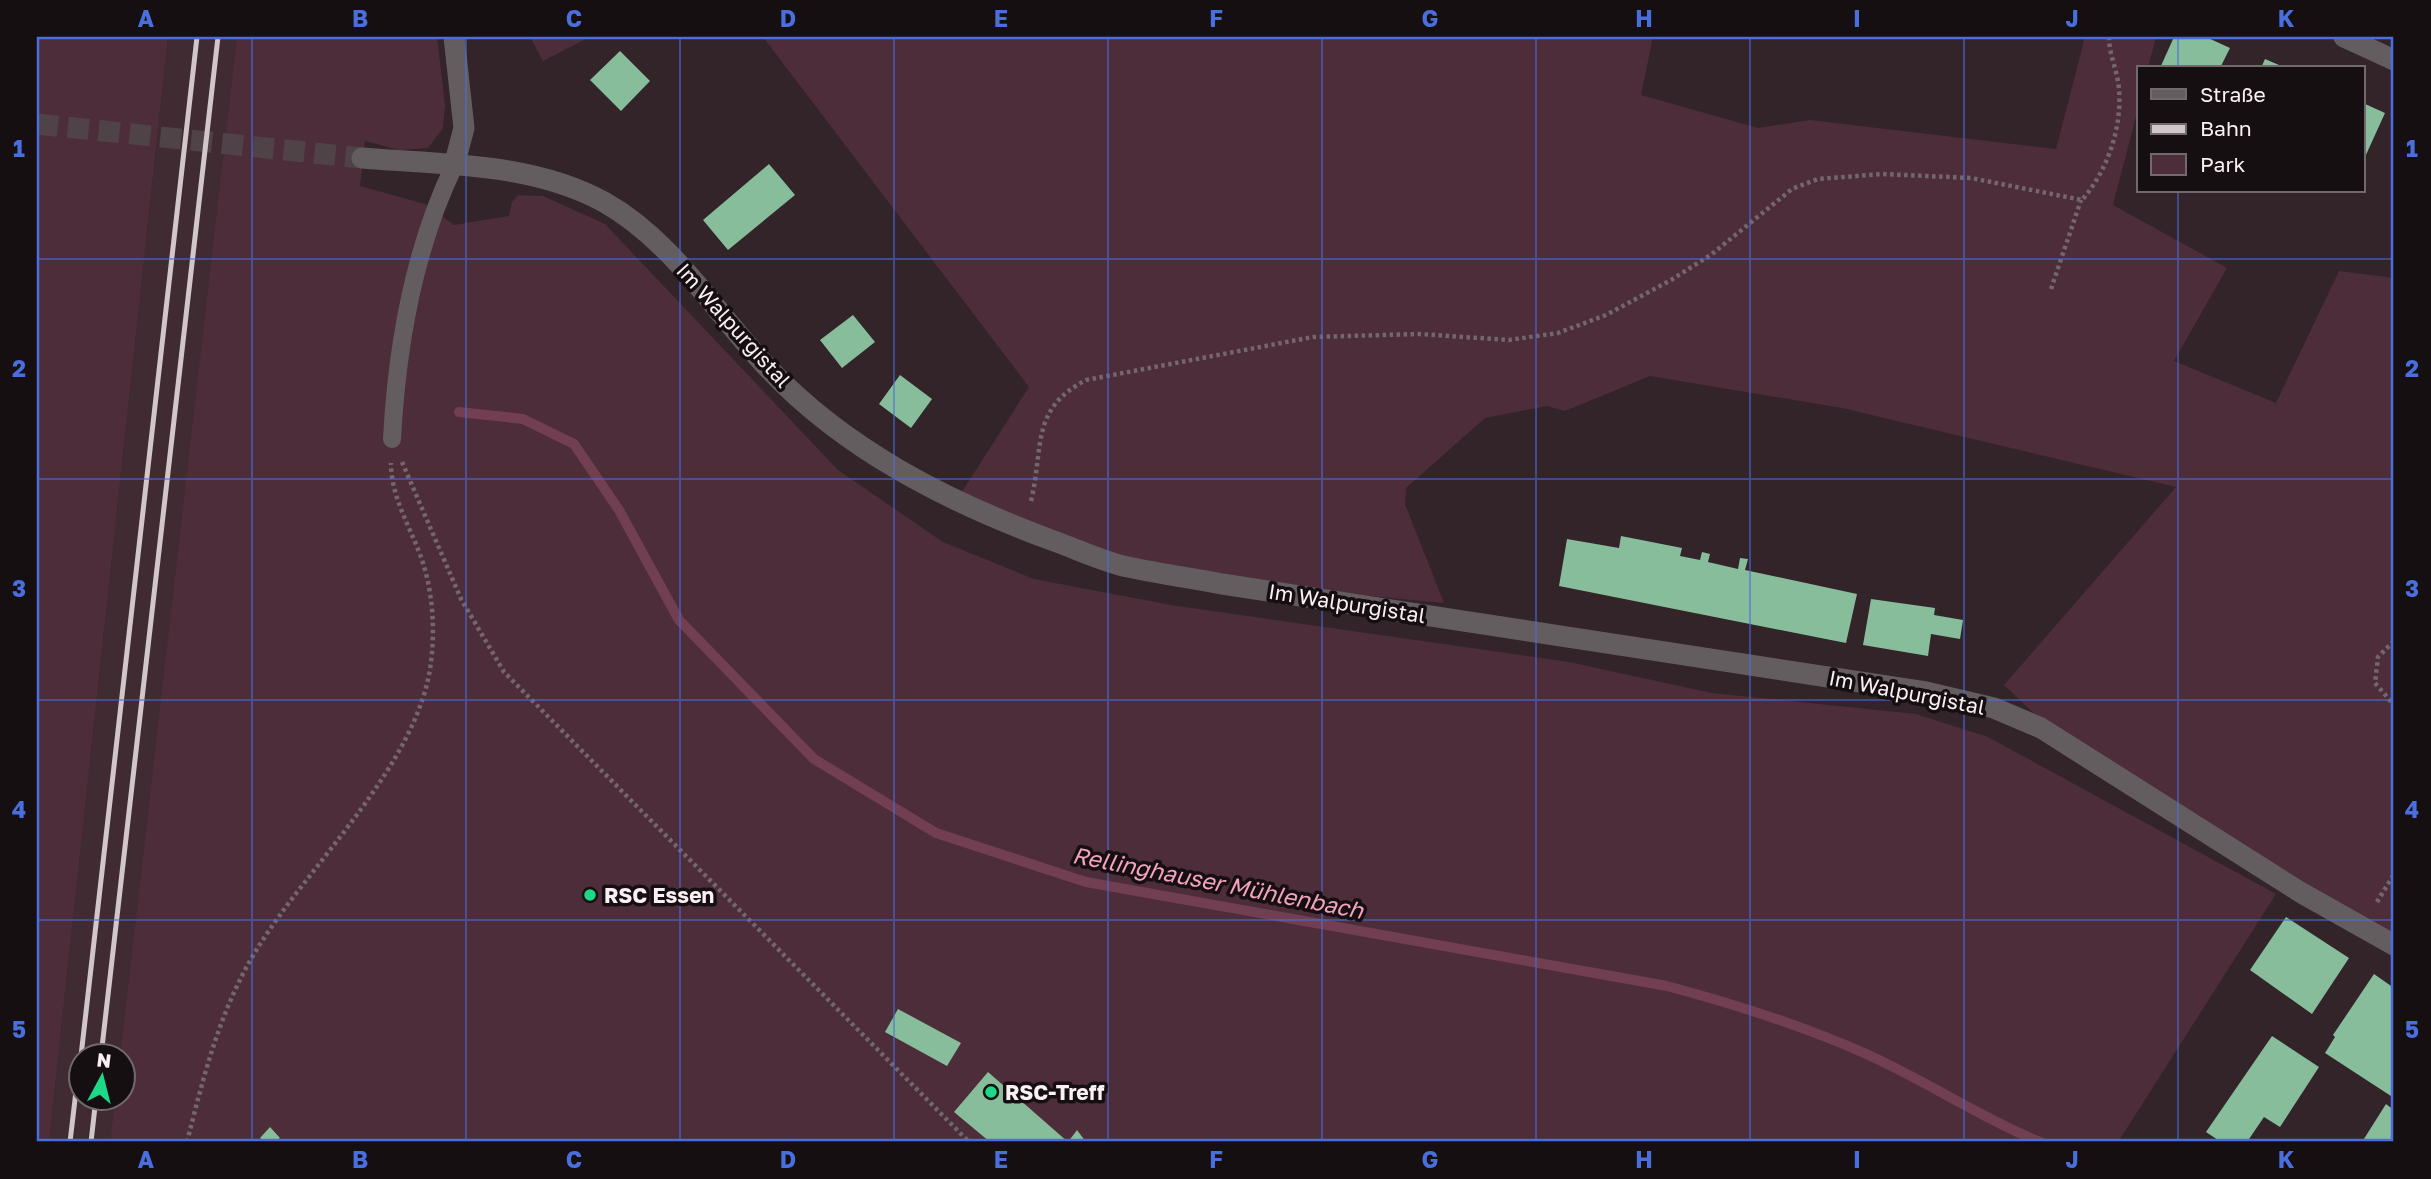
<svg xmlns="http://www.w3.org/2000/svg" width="2431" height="1179" viewBox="0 0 2431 1179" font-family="'Golos Text',sans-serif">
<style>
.built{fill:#402b32}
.green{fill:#4d2d39}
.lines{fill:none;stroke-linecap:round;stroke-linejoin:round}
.stream{stroke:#713f51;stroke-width:10}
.building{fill:#88bd9c}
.street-tunnel{stroke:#504347;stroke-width:21;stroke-dasharray:21 10;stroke-linecap:butt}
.path{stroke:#73676b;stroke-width:4.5;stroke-dasharray:3.5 3.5;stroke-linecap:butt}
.lane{stroke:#645d5f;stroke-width:18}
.street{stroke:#645d5f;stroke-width:21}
.rail{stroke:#d1c6c9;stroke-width:5}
.grid{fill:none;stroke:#496edd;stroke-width:2;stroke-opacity:0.55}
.poi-dot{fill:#1cd988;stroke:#160f11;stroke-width:2.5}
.labels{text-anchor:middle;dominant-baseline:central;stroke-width:7;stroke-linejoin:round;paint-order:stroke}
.street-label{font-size:21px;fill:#faf0f3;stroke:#160f11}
.poi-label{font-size:21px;font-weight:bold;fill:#faf0f3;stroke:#160f11;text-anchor:start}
.water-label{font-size:23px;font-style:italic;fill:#f4a2bf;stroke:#160f11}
.neatline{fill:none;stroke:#496edd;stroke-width:2.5}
.grid-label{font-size:23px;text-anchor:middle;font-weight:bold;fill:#496edd}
</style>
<rect width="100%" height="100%" fill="#322429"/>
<path class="built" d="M168 37H238L120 1056H80V1098L115 1099 110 1142H49Z"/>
<path class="green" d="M37 37H168L49 1142H37Z
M237 37H437L445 105 443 128 428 148 399 150 365 141 360 186 425 204 454 225 509 216 512 202 518 195 543 196 605 224 838 470 943 542 1034 579 1171 605 1569 662 1712 693 1916 714 1988 737 2276 894 2120 1139 2125 1142H110L115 1099 122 1098V1056H120Z
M530 37H590L543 61Z
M763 37H1653L1641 95 1758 128 1810 120 2056 149 2085 37H2156L2148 68H2139V105L2113 205 2227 268 2174 361 2276 403 2339 271 2394 278V943L2045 724 2004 685 2176 487 1842 408 1650 376 1565 411 1547 406 1485 418 1406 488 1405 504 1444 603 1223 582 1120 561 956 501 1029 387Z"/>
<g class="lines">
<path class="stream" d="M459 412 523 419 574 444 619 510 679 620 814 759 936 833 1086 882 1667 986C1734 1004 1801 1025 1864 1053 1925 1080 1979 1117 2040 1142"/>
</g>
<path class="building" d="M2174 37H2206L2230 48 2220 68H2160Z
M620 51 650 81 621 111 590 80Z
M2265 59 2286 68H2261Z
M2363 103 2385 113 2365 157 2363 156Z
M769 164 795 195 728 250 703 220Z
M853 315 875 342 842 368 820 340Z
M900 375 932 399 911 428 879 404Z
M1621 536 1682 548 1680 556 1700 560 1702 552 1710 554 1708 562 1738 569 1740 558 1748 559 1745 570 1857 594 1846 643 1559 586 1567 539 1619 548Z
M1871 599 1935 608 1934 615 1963 620 1960 639 1931 634 1928 656 1863 645Z
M2286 917 2349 958 2312 1014 2250 970Z
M2374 974 2394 988V1098L2325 1053 2335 1037 2333 1035Z
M898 1009 961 1043 947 1066 885 1032Z
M2272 1036 2319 1067 2280 1127 2264 1117 2247 1142H2221L2206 1132Z
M988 1072 1068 1142 1077 1130 1086 1142H990L954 1112Z
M2386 1104 2394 1110V1142H2362Z
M270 1127 280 1138 275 1142H265L260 1138Z"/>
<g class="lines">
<path class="street-tunnel" d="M37 124 362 158"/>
<path class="path" d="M2051 289 2081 200
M402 462 461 599 504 672 969 1142
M1031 501C1044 447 1030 409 1086 380L1313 337 1419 334 1509 340 1558 333 1606 315 1671 280 1712 254 1792 189 1818 179 1883 174 1971 178 2082 200C2107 171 2122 129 2119 90 2118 72 2109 55 2109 37
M2394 641 2378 657 2375 683 2394 705
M2377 902 2394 874
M187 1142C204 1075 220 1009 257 949 309 864 419 764 431 662 435 630 433 595 423 563 412 529 391 499 391 463"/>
<path class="lane" d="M392 439C397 345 413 251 454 166"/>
<path class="street" d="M454 37 464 128 454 166
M2344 37 2394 60
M362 158C443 165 531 162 604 202 672 240 715 312 767 367 845 450 948 502 1054 541 1076 549 1100 560 1123 566 1156 573 1189 578 1222 584L1926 692 1994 708 2041 728 2300 892 2394 945"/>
<path class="rail" d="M81 1056 197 37
M101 1056 218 37
M70 1142 80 1057
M91 1142 96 1098"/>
</g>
<path class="grid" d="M252 37V1142M466 37V1142M680 37V1142M894 37V1142M1108 37V1142M1322 37V1142M1536 37V1142M1750 37V1142M1964 37V1142M2178 37V68M2178 191V1142M37 259H2394M37 479H2394M37 700H2394M37 920H2394"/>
<g class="poi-dot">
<circle cx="590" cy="895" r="7"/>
<circle cx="991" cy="1092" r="7"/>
</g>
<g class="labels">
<g class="street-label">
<text transform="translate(734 325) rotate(48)">Im Walpurgistal</text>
<text transform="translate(1347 603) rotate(9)">Im Walpurgistal</text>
<text transform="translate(1907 692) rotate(11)">Im Walpurgistal</text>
</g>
<g class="poi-label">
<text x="604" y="895">RSC Essen</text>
<text x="1005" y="1092">RSC-Treff</text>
</g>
<g class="water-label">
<text transform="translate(1218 882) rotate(11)">Rellinghauser Mühlenbach</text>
</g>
</g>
<rect width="2431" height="1179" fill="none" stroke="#160f11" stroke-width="77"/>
<rect x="2137" y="66" width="228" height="126" fill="#160f11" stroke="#71696b" stroke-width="2"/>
<rect x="2151" y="89" width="35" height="10" fill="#645d5f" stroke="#71696b" stroke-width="2"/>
<text x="2200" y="102" font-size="21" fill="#faf0f3">Straße</text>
<rect x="2151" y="124" width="35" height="10" fill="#d1c6c9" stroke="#71696b" stroke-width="2"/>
<text x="2200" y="136" font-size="21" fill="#faf0f3">Bahn</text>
<rect x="2151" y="154" width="35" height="21" fill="#4d2d39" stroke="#71696b" stroke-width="2"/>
<text x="2200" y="172" font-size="21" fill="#faf0f3">Park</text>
<g transform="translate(102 1077) rotate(7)"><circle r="33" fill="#160f11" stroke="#71696b" stroke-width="2"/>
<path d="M0-5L12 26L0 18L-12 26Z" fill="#1cd988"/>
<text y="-10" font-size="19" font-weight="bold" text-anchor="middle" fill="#faf0f3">N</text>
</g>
<rect x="38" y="38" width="2354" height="1102" class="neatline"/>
<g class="grid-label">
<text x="146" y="27">A</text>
<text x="360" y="27">B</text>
<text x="574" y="27">C</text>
<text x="788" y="27">D</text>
<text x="1001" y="27">E</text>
<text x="1216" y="27">F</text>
<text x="1430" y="27">G</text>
<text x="1644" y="27">H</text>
<text x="1857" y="27">I</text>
<text x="2072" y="27">J</text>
<text x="2286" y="27">K</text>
<text x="19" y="157">1</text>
<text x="2412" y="157">1</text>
<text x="19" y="377">2</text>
<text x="2412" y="377">2</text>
<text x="19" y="597">3</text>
<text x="2412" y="597">3</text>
<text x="19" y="818">4</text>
<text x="2412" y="818">4</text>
<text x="19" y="1038">5</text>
<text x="2412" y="1038">5</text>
<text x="146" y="1168">A</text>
<text x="360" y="1168">B</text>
<text x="574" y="1168">C</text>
<text x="788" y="1168">D</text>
<text x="1001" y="1168">E</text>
<text x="1216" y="1168">F</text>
<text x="1430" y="1168">G</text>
<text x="1644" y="1168">H</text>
<text x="1857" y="1168">I</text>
<text x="2072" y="1168">J</text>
<text x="2286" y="1168">K</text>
</g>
</svg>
